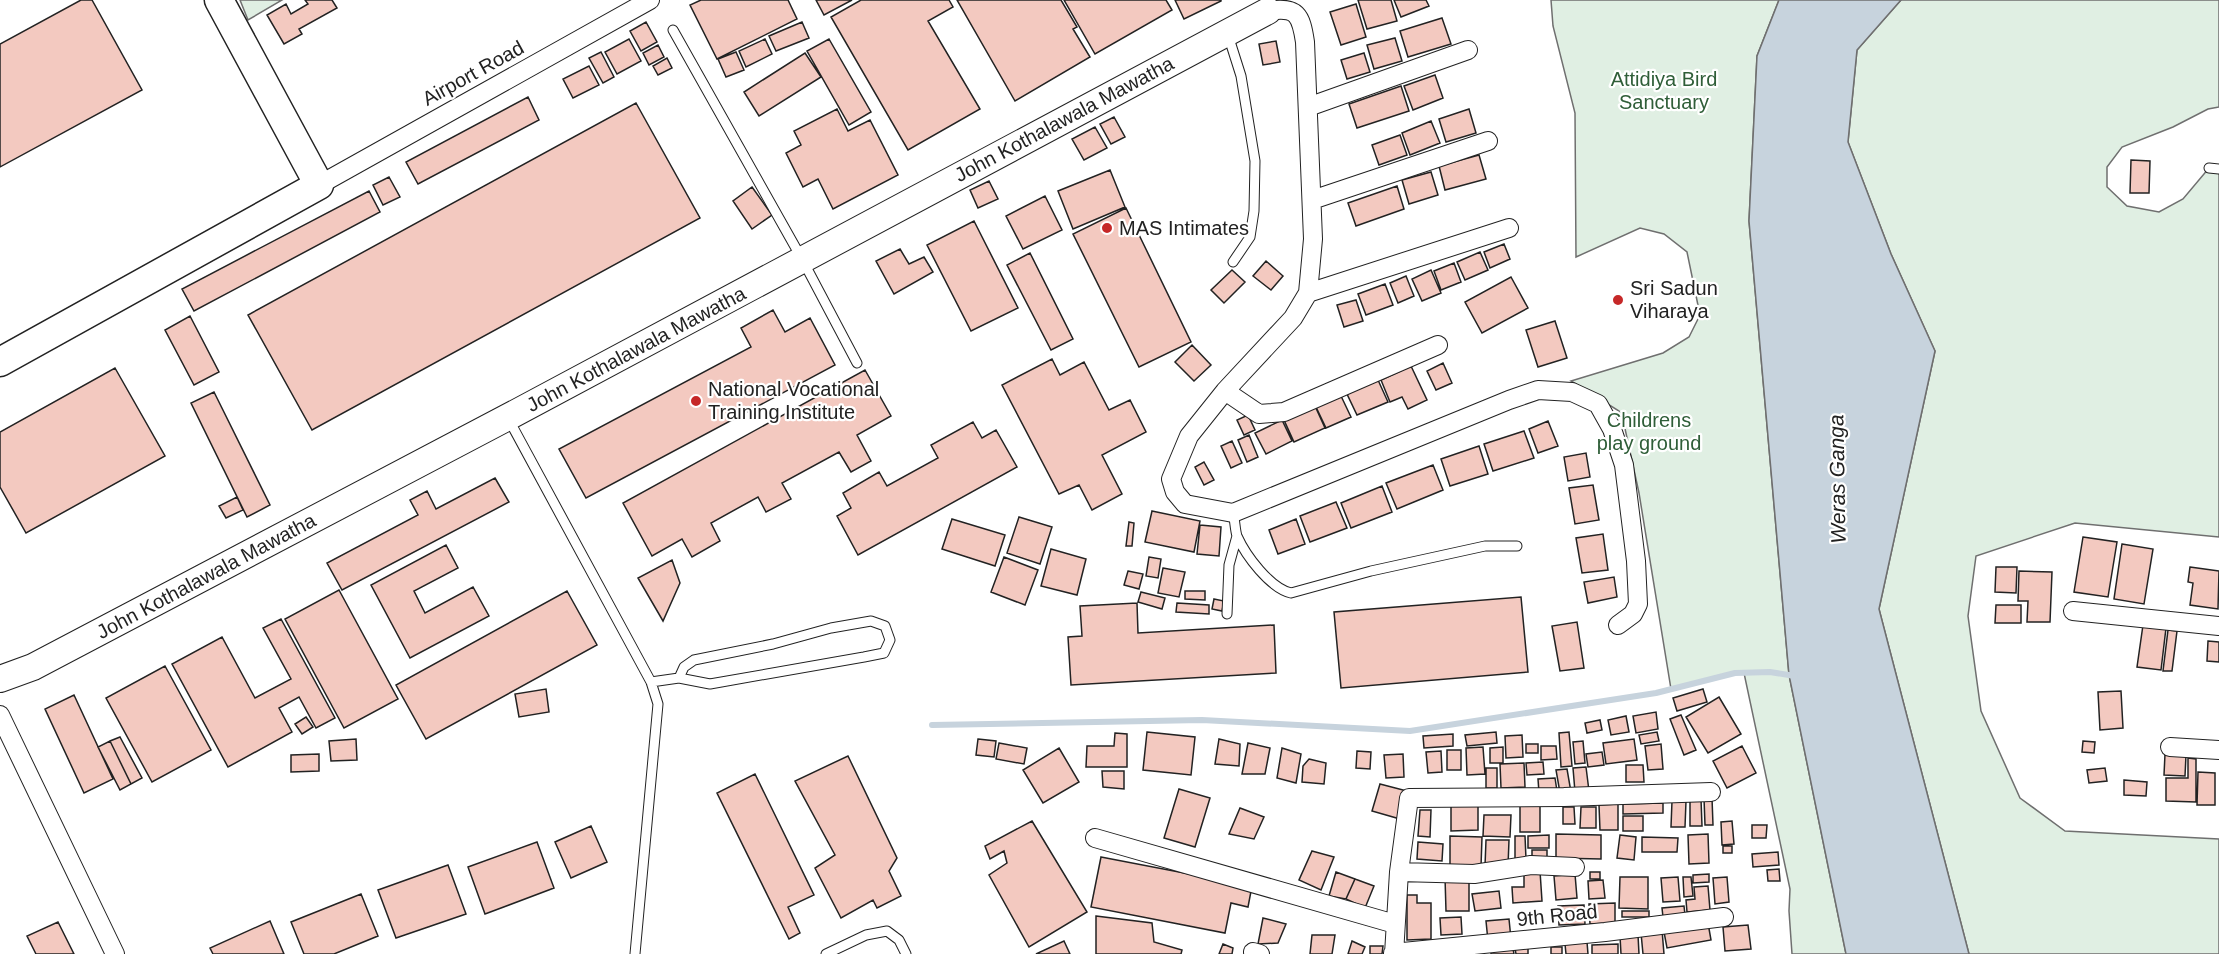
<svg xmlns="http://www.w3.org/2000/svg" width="2219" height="954" viewBox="0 0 2219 954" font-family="Arial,sans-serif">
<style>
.green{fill:#e0efe3;stroke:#6f6f6f;stroke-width:1.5}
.water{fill:#c7d3dd;stroke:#6f6f6f;stroke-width:1.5}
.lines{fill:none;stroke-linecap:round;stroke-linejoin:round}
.stream{stroke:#c7d3dd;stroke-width:6}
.building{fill:#f3c9c0;stroke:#222;stroke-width:1.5}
.lane-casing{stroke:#222;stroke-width:11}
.street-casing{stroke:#222;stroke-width:20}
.secondary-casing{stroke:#222;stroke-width:28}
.primary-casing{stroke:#222;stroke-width:31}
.lane{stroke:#fff;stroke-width:9}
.street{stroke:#fff;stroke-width:18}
.secondary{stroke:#fff;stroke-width:26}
.primary{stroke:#fff;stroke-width:28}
.poi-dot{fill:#c62828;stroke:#fff;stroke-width:2}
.labels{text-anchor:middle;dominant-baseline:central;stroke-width:4.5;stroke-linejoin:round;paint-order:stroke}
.street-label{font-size:20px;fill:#222;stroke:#fff}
.park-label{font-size:20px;fill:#2f5e38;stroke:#fff}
.poi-label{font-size:20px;fill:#222;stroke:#fff;text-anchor:start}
.water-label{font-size:21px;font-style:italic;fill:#222;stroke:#fff}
</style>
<rect width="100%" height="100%" fill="#fff"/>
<path class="green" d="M240 0H282L248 20Z
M1551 0H1779L1757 56 1749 221 1789 675 1846 954H1792L1789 911 1790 889 1744 673H1735L1671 689 1639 493 1624 424 1619 411 1571 381 1663 353 1689 337 1700 315 1687 252 1664 234 1640 228 1576 257 1575 113 1553 26Z
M1901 0H2219V107L2208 109 2173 127 2122 147 2107 167V187L2127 206 2159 212 2183 199 2209 168 2219 169V537L2075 523 1976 556 1968 616 1981 711 2020 798 2065 831 2219 839V954H1969L1879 609 1935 351 1891 254 1848 142 1857 50Z"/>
<path class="water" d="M1779 0H1901L1857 50 1848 142 1891 254 1935 351 1879 609 1969 954H1846L1789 675 1749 221 1757 56Z"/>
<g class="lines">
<path class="stream" d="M932 725 1202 720 1410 731 1656 693 1735 673 1770 672 1795 676"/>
</g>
<path class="building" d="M81 0H92L142 90 0 167V44Z
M305 0H332L337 8 299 29 302 34 284 44 267 15 286 4 291 14 308 4Z
M701 0H788L797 19 717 59 690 5Z
M816 0H852L824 15Z
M861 0H949L953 7 928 21 980 109 908 150 831 17Z
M957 0H1061L1077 27 1073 29 1090 57 1015 101Z
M1064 0H1166L1172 10 1095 54Z
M1175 0H1221V1L1184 19Z
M1358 0H1391L1397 21 1367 29Z
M1394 0H1426L1429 6 1401 17Z
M1356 4 1366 37 1341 45 1330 12Z
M1442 18 1451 44 1408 57 1400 31Z
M646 22 657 42 641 51 630 31Z
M802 22 809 38 776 51 769 36Z
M1395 38 1402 61 1374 69 1367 45Z
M629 39 641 61 617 74 605 52Z
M765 39 772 54 746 67 739 51Z
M829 39 871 112 849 125 807 51Z
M1276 41 1280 62 1263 65 1259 44Z
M658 45 664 57 649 65 643 53Z
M601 52 614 77 603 83 589 58Z
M736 52 744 70 726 77 718 59Z
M805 53 821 77 759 116 744 92Z
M1364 53 1370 72 1347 79 1341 60Z
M667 58 672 68 658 75 653 66Z
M589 66 599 85 573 98 563 79Z
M1435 75 1443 98 1413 110 1404 86Z
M1401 86 1409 111 1357 128 1349 104Z
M528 97 539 120 418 184 406 162Z
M636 103 700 218 312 430 248 315Z
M837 109 848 131 870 120 898 175 833 209 818 179 803 187 786 153 801 145 794 131Z
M1469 109 1476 133 1446 142 1439 119Z
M1114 117 1125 137 1111 144 1100 124Z
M1431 121 1440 143 1410 155 1402 133Z
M1095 127 1107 148 1084 160 1072 139Z
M1400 135 1407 155 1379 165 1372 145Z
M1479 155 1486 179 1445 190 1439 166Z
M2131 160 2150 161 2149 193H2130Z
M1110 170 1125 207 1073 229 1058 191Z
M1431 172 1438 195 1409 204 1402 180Z
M389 177 400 197 383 205 373 185Z
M989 181 998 199 978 208 970 190Z
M1397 186 1404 209 1356 226 1348 203Z
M752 187 772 215 752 229 733 201Z
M369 191 380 212 194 311 182 289Z
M1045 196 1062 230 1023 249 1006 216Z
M1126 208 1191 342 1139 367 1073 234Z
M974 221 1018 308 971 331 927 245Z
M1504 244 1510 259 1490 268 1484 252Z
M900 249 909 264 924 257 933 272 894 294 876 261Z
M1480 252 1488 270 1465 280 1457 262Z
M1030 253 1073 339 1051 350 1007 265Z
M1266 261 1283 276 1271 290 1253 276Z
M1454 263 1461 282 1441 290 1434 271Z
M1232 270 1245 282 1224 303 1211 290Z
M1431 270 1441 293 1422 301 1412 279Z
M1406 276 1414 296 1398 303 1390 283Z
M1511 277 1528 308 1482 333 1465 302Z
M1385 284 1393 305 1366 315 1358 294Z
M1356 300 1363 321 1344 327 1337 305Z
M773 310 785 332 810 318 835 365 586 498 559 449 751 347 741 328Z
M190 316 219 372 194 385 165 330Z
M1555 321 1567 358 1538 367 1526 330Z
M1192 345 1211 365 1194 381 1175 362Z
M1052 359 1060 375 1084 362 1109 410 1130 400 1146 432 1102 455 1122 494 1092 510 1079 485 1059 494 1002 385Z
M1443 363 1452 383 1436 390 1427 371Z
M1411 366 1427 400 1408 409 1402 397 1390 402 1381 380Z
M115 368 165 456 26 533 0 487V432Z
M865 370 891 416 857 435 871 461 851 472 839 452 782 483 791 499 766 512 758 497 711 523 720 541 692 557 682 539 652 556 623 503Z
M1378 380 1388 402 1357 415 1347 394Z
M214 392 270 505 247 517 191 403Z
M1341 396 1351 417 1326 428 1316 407Z
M1315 406 1325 428 1294 442 1284 420Z
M1248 415 1255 430 1244 435 1237 420Z
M1282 420 1292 441 1266 454 1255 433Z
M1548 421 1558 446 1538 453 1529 429Z
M973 422 982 438 996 430 1017 467 858 555 837 516 851 508 843 493 879 472 887 486 938 458 931 445Z
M1524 431 1534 458 1493 471 1484 444Z
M1249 435 1258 457 1247 462 1238 440Z
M1232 441 1242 463 1231 468 1221 446Z
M1479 446 1488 474 1450 486 1441 459Z
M1586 453 1590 477 1568 481 1564 457Z
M1204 462 1214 480 1204 485 1195 467Z
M1433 465 1443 490 1397 509 1386 483Z
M495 478 509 502 342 590 327 563 418 515 410 500 427 491 436 509Z
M1593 485 1599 520 1575 524 1569 488Z
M1382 486 1392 512 1351 528 1341 503Z
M237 497 243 510 226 518 219 506Z
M1336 502 1347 528 1310 542 1300 516Z
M1152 511 1200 521 1194 552 1145 542Z
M1019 517 1052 527 1040 564 1007 553Z
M952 519 1005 535 995 566 942 549Z
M1296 519 1305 544 1278 554 1269 530Z
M1129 522 1134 523 1132 546H1126Z
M1200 525 1221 527 1219 556 1197 554Z
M1603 534 1608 570 1582 573 1576 538Z
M2083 537 2117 542 2108 597 2074 592Z
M2122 544 2153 549 2144 604 2114 599Z
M446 545 458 568 414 591 425 613 473 587 489 616 410 658 371 585Z
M1051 549 1086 559 1077 595 1041 586Z
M1004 557 1038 570 1025 605 991 592Z
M1149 557 1161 559 1158 578 1146 576Z
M672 560 680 583 663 621 638 578Z
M1996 567H2017L2016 593 1995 592Z
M2190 567 2219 571 2218 609 2190 605 2193 583 2188 582Z
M1163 568 1185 572 1179 597 1158 593Z
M1128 571 1143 574 1139 589 1124 585Z
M2019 571 2052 572 2050 622H2027L2028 601H2018Z
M1614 577 1617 597 1588 603 1584 582Z
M339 590 398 699 344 728 285 619Z
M567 591 597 645 426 739 396 685Z
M1185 591H1205V600L1185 599Z
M1141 592 1165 598 1162 609 1138 602Z
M1521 597 1528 672 1341 688 1334 612Z
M1214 599 1224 601 1222 611 1212 609Z
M1137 603 1138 633 1274 625 1276 673 1071 685 1068 637 1082 636 1080 606Z
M1177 603 1209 605V614L1176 612Z
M1996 605H2021V623H1995Z
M281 619 335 718 316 728 299 697 279 708 292 732 228 767 172 664 222 637 255 698 291 679 263 628Z
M1577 622 1584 668 1560 671 1552 626Z
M2143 625 2166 628 2161 670 2137 667Z
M2168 630 2177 631 2172 671H2163Z
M2208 641 2219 642V662L2207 661Z
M165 666 211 750 152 782 106 698Z
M546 689 549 712 519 717 515 694Z
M1703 689 1707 702 1677 711 1673 698Z
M2121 691 2123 728 2100 730 2098 692Z
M74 695 113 779 84 793 45 709Z
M1719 697 1741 734 1708 753 1686 717Z
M1656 712 1658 729 1636 733 1633 716Z
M1681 715 1696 750 1684 755 1670 719Z
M1626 716 1629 732 1611 735 1608 720Z
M306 717 313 727 302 734 295 724Z
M1600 720 1602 730 1587 733 1585 723Z
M1147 732 1195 737 1191 775 1143 770Z
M1496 732 1497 743 1467 746 1465 735Z
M1569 732 1572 766 1561 767 1559 733Z
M1657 732 1659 741 1641 744 1639 735Z
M1115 733 1127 734V767H1086L1087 746H1114Z
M1453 734V746L1424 748 1423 736Z
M1522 735 1523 757 1506 758 1505 736Z
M120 737 142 778 131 784 110 741Z
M356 739 357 760 331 761 329 741Z
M978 739 996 741 994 757 976 755Z
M1219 739 1240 744 1239 766 1215 764Z
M1634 739 1637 760 1606 764 1603 743Z
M110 741 131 784 120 790 98 747Z
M1583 741 1585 763 1575 764 1573 742Z
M2083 741 2095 742 2094 753 2082 752Z
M999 743 1027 748 1024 764 996 759Z
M1248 743 1270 748 1265 774H1242Z
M1526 744H1538V753H1526Z
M1661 744 1663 769 1648 770 1645 746Z
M1541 746H1556L1557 759 1541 760Z
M1742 746 1756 773 1727 788 1713 761Z
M1483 747 1485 774 1467 775 1466 748Z
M1503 747V763H1490V748Z
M1059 748 1079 782 1043 803 1023 770Z
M1282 748 1301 754 1296 783 1277 778Z
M1447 750H1461V770H1447Z
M1357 751 1371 752 1370 769 1356 768Z
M1441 751 1442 772 1428 773 1426 752Z
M1602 752 1604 765 1588 767 1586 754Z
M319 754V771L291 772V755Z
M1403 754 1404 777 1386 778 1384 755Z
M2165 754 2186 755 2185 776 2164 775Z
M848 756 897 858 889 871 901 896 877 908 873 900 841 918 815 868 835 855 795 781Z
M2188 758 2196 759V802L2166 801V778H2188Z
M1309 759 1326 763 1324 784 1302 782 1303 766Z
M1543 762 1544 774 1527 775 1526 763Z
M1524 763 1525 787 1501 788 1500 764Z
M1626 765H1643L1644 782H1626Z
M1586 767 1589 791 1575 792 1573 768Z
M1486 768H1497V788H1486Z
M2105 768 2107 781 2089 783 2087 770Z
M1567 769 1571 792 1560 793 1556 770Z
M1102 771H1124V789L1103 787Z
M2198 772 2215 773V805H2197Z
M755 774 814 895 788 907 800 933 789 939 717 793Z
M1555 778 1557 791 1539 793 1538 779Z
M2124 780 2147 782 2146 796 2124 795Z
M1380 784 1407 791 1400 819 1372 811Z
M1179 789 1210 798 1195 847 1164 838Z
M1704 798H1712L1713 825H1705Z
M1701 799 1702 826H1690V800Z
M1672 801H1686L1685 827H1671Z
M1663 803V813L1623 814V804Z
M1478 804V830L1451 831V805Z
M1618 804V830H1600L1599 805Z
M1520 806H1540V832H1520Z
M1563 807H1574L1575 824H1563Z
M1581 807H1596V828H1580Z
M1240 808 1264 817 1254 839 1229 834Z
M1420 810H1431L1430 837 1418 836Z
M1484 815H1511L1510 837 1483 836Z
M1623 816H1643V831H1623Z
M1032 821 1087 912 1029 947 989 875 1007 863 1004 851 990 859 985 846Z
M1732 821 1734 844 1722 845 1721 822Z
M1752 825H1767L1766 838H1752Z
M591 826 607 862 571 878 555 842Z
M1556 834 1601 835V859L1556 858Z
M1708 834 1709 863 1689 864 1688 835Z
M1549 835V848H1528V836Z
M1620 835 1636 837 1634 860 1617 858Z
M1450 836 1482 837 1481 867 1450 866Z
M1515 836H1525L1526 859H1515Z
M1642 837 1678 838 1677 852H1642Z
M1486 840H1509L1508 866H1485Z
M537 842 554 888 485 914 468 867Z
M1418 842 1443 844 1442 861 1417 859Z
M1723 846H1732V853H1723Z
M1532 850H1547V860H1532Z
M1312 851 1334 857 1321 890 1299 880Z
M1778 852 1779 865 1753 867 1752 854Z
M1101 857 1252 886 1248 907 1231 903 1225 933 1091 907Z
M448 865 466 914 396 938 378 890Z
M1779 869 1780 881H1768L1767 870Z
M1540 871 1542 901 1513 903 1512 887H1524V872Z
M1336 872 1355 879 1346 899 1329 896Z
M1590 872H1600V879H1590Z
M1575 874 1577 898 1556 900 1554 876Z
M1709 874V882L1693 883V875Z
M1445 877H1469V911H1446Z
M1620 877H1648V909L1619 908Z
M1678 877 1680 901 1663 902 1661 878Z
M1683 877H1691L1693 896 1684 897Z
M1727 877 1729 902 1715 904 1713 878Z
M1355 879 1374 886 1365 908 1346 899Z
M1603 880 1605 898 1589 899 1588 881Z
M1708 886 1710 910 1687 912 1686 900 1695 899 1694 887Z
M1499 891 1501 908 1475 911 1472 894Z
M361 894 378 936 334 954H304L291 922Z
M1407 895H1417V903H1431V939L1407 940Z
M1615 903V923L1590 924 1589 904Z
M1584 905 1585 924 1559 925 1558 906Z
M1684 906 1685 915 1663 917 1662 908Z
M1622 911H1649V917H1622Z
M1096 916 1152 923 1154 942 1182 950 1181 954H1096Z
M1461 917 1462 934 1441 935 1440 918Z
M1263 918 1286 924 1278 943 1258 944Z
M1509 919 1511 939 1488 941 1486 921Z
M270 921 284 954H213L210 948Z
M58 922 74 954H36L27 936Z
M1708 923 1711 940 1667 948 1664 932Z
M1748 925 1751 949 1725 951 1723 927Z
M1662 930 1664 954H1643L1641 933Z
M1312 935H1335L1332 954H1310Z
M1638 935 1639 954H1621L1620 936Z
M1064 941 1070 954H1036Z
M1352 941 1365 947 1362 954H1348Z
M1587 942 1588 954H1566L1565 944Z
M1223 944 1233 948 1232 954H1219Z
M1618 944V954H1592V945Z
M1370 946H1383L1382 954H1370Z
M1528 947V954H1516L1515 948Z
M1551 947H1562V954H1551Z
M1513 949 1514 954H1491V951Z"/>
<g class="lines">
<defs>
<path id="lane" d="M673 30 802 259 857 363
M1228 35 1241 76 1255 161 1254 211 1250 237 1233 262
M2209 168 2219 169
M509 420 651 682 658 704 635 954
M1233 513C1235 520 1235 530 1237 536 1246 556 1270 588 1291 593L1371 571 1485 546H1517
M1227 614 1229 565 1237 536
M651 682 679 678 710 684 864 657 884 653 890 640 885 626 871 621 831 628 773 644 694 660 684 667 679 678
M826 954 866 935 887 931 899 940 906 954"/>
<path id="street" d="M1268 11C1297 6 1301 15 1305 42L1313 239 1308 293 1293 318 1225 391 1189 436 1171 479 1175 492 1185 504 1233 513 1509 400 1538 390 1572 392 1598 404 1612 429 1624 465 1636 561 1638 604 1633 614 1618 625
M1308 107 1468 50
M319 185 650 0
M1312 200 1488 141
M1308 293 1509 228
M1225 391 1259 414 1284 412 1438 345
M2073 611 2219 626
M0 715 115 954
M2170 747 2219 750
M1095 838 1395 924
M1399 872 1474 874 1531 865 1575 867
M1253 952 1260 954
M1393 953 1605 932 1724 917
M1394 954 1399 872 1409 798 1564 797 1711 792"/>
<path id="secondary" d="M0 679 33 667 508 417 1268 11"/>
<path id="primary" d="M0 362 319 185 219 0"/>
</defs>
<use href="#lane" class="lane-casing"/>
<use href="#street" class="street-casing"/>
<use href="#secondary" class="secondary-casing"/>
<use href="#primary" class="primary-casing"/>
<use href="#lane" class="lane"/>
<use href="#street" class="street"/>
<use href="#secondary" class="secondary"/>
<use href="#primary" class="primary"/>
</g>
<g class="poi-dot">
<circle cx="1107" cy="228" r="6"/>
<circle cx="1618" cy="300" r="6"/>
<circle cx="696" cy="401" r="6"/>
</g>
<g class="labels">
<g class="street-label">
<text transform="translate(473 73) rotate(-29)">Airport Road</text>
<text transform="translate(1064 119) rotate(-28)">John Kothalawala Mawatha</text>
<text transform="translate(636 349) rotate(-28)">John Kothalawala Mawatha</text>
<text transform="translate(206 576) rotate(-28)">John Kothalawala Mawatha</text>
<text transform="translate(1557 915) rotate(-6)">9th Road</text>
</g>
<g class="park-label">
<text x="1664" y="79">Attidiya Bird<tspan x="1664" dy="23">Sanctuary</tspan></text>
<text x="1649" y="420">Childrens<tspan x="1649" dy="23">play ground</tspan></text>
</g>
<g class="poi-label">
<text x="1119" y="228">MAS Intimates</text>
<text x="1630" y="288">Sri Sadun<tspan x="1630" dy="23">Viharaya</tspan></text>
<text x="708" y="389">National Vocational<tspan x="708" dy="23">Training Institute</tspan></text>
</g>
<g class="water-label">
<text transform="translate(1837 479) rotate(-91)">Weras Ganga</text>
</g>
</g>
</svg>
